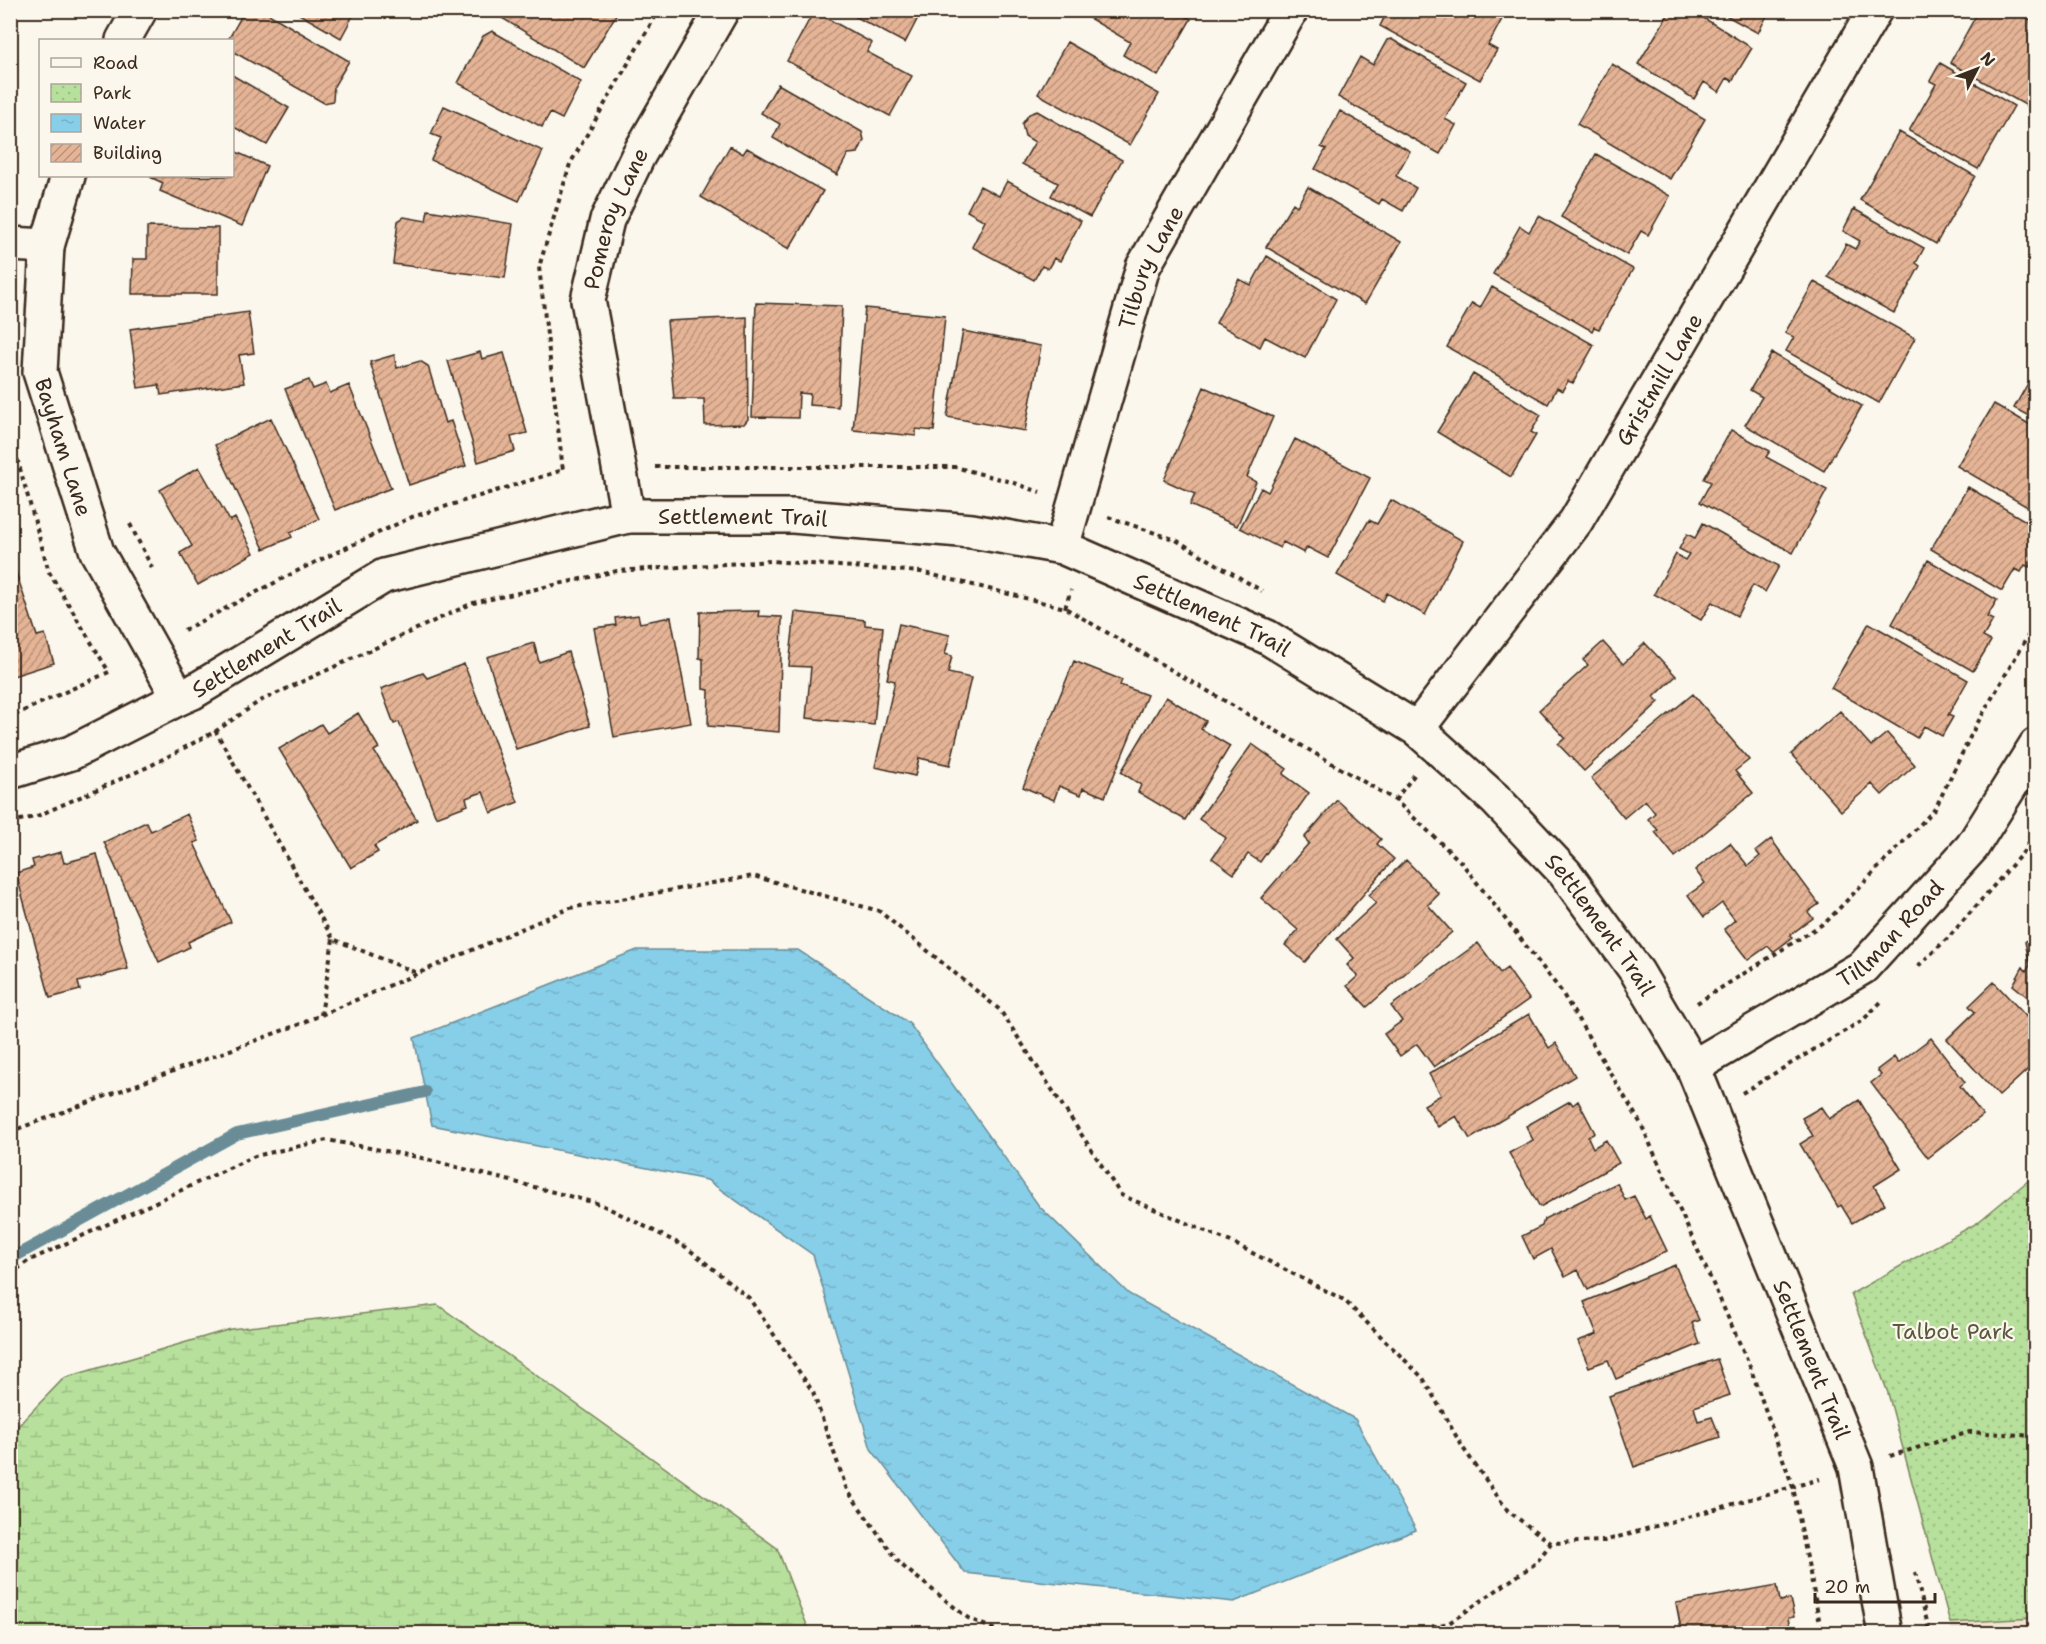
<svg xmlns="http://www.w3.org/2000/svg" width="2046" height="1644" viewBox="0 0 2046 1644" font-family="'Shantell Sans',sans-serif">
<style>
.built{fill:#f4e3d2}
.wetland{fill:url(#wetland-marsh);stroke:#79855d;stroke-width:1.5}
.park{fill:url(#park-dots);stroke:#79855d;stroke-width:1.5}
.water{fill:url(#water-ripples);stroke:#698c97;stroke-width:1.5}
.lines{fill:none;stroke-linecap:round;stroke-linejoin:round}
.stream{stroke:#698c97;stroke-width:12}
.building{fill:url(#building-hatch);stroke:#3b2a1e;stroke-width:1.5}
.minor-casing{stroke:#3b2a1e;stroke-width:38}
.tertiary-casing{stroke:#3b2a1e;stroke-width:38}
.path{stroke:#3b2a1e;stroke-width:4;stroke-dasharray:4.5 4.5;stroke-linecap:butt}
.minor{stroke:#fbf7ec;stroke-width:33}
.tertiary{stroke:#fbf7ec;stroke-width:33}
.labels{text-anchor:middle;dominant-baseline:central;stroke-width:4.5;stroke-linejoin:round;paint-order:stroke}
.street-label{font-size:22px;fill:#3b2a1e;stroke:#fbf7ec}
.park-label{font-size:22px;fill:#5a583e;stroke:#fbf7ec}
</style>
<defs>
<pattern id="wetland-marsh" width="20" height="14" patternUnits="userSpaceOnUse" patternTransform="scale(1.5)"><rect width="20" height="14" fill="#b7e09c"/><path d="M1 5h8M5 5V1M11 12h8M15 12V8" fill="none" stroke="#9ec086"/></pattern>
<pattern id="park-dots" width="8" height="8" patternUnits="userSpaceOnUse" patternTransform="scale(1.5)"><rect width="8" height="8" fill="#b7e09c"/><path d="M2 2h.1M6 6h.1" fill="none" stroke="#9ec086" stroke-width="1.8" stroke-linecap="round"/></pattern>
<pattern id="water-ripples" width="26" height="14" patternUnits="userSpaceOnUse" patternTransform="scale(1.5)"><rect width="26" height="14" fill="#87cee8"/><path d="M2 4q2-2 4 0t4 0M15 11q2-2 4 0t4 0" fill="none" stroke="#75b1c7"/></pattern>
<pattern id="building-hatch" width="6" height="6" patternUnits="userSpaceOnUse" patternTransform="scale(1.5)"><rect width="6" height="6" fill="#e5b496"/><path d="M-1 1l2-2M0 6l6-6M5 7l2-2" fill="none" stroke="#bb937a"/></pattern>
</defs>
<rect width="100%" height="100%" fill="#fbf7ec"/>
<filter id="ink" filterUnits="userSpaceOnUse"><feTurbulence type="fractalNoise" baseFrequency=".0167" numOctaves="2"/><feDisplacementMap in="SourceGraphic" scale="12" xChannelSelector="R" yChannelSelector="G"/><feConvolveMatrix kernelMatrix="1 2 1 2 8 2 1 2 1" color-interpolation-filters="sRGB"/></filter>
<g filter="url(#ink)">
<path class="built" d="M2035 1618V1633H1951L1950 1623Z"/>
<path class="wetland" d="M438 1305 777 1548 810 1633H11V1433L64 1378 231 1329Z"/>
<path class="park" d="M2035 1175V1618L1950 1623 1888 1393 1851 1294 1977 1223Z"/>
<path class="water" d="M637 950H798L909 1023 1039 1206 1129 1294 1355 1419 1416 1530 1234 1602 965 1573 871 1449 813 1255 707 1180 432 1125 414 1038Z"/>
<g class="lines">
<path class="stream" d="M10 1259 237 1134 425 1092"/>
</g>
<path class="building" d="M245 10H262L349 61 334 86 333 101 324 103 232 51V40H228Z
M292 10H356L341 38Z
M489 10H609L616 15 584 68Z
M843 10H922L905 43Z
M1093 10H1175L1191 19 1158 76 1123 55 1130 42 1089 18Z
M1388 10H1507L1488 45 1497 50 1480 80 1380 26Z
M1671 10H1691L1752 48 1732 81 1727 78 1719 92 1704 82 1694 99 1638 64Z
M1716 10H1770L1758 33Z
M1979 10H2013L2036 23V111L1950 63Z
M814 11 872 43 867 52 912 76 890 116 787 61Z
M492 31 581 82 562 119 550 113 542 127 458 83 483 36Z
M1391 39 1466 82 1445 119 1456 125 1440 154 1338 97 1360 57 1373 65 1387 40Z
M1067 42 1159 94 1130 145 1038 94Z
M1940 63 2014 106 1978 169 1909 131 1936 84 1930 81Z
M1612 64 1705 119 1670 179 1577 124Z
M232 75 289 108 267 145 232 126Z
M778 84 862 132 864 140 858 153 848 154 837 175 773 138 780 124 761 113Z
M444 106 543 151 519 201 431 160 441 138 431 134Z
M1037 111 1122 160 1090 217 1051 196 1058 183 1022 164 1035 142 1025 136 1022 124 1029 114Z
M1340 111 1410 151 1396 176 1416 188 1403 211 1382 199 1379 204 1315 169 1326 149 1321 147Z
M1899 132 1975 176 1936 244 1860 200Z
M730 146 743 154 747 148 823 191 789 249 701 197Z
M232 150 267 166 242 226 160 191 163 183 150 177 232 176Z
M1596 154 1670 196 1648 235 1641 231 1627 255 1561 217Z
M1007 181 1081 221 1060 261 1054 258 1048 269 1042 266 1034 280 972 247 985 221 967 211 980 186 999 196Z
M1308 187 1401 242 1365 304 1266 247 1293 203 1297 206Z
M1854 209 1924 248 1916 263 1920 266 1894 313 1828 277 1846 244 1855 249 1860 241 1843 231Z
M428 210 513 224 505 278 393 264 398 221 404 217 426 221Z
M1539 216 1633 269 1599 329 1594 327 1592 331 1493 274 1520 226 1529 232Z
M147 227 218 228V294H132L133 259H147Z
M1267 256 1336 299 1305 358 1265 337 1260 347 1216 323 1239 279 1251 285Z
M1814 282 1915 338 1879 403 1786 351 1794 337 1785 333Z
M1492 287 1594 345 1573 383 1568 381 1562 391 1557 388 1548 404 1447 347 1472 303 1480 308Z
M756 303 842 306 838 407 809 405 810 394 799 393 798 418 752 417Z
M865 308 945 316 934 431 916 429V436L853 430Z
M248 312 254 353 239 355 244 383 161 395 159 385 138 388 130 329Z
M747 317 748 419 744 424 705 425 704 399H674L667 321Z
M963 331 1041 346 1025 431 947 417Z
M480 352 482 359 504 353 527 433 511 437 515 451 478 462 448 361Z
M1772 353 1862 406 1824 471 1745 425 1762 397 1750 390Z
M394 355 397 368 420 361 428 366 445 423 451 421 466 466 409 485 370 362Z
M2036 369V420L2014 408Z
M1473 374 1541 415 1531 432 1536 435 1511 477 1437 432Z
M309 380 313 389 326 384 330 393 349 385 391 488 335 510 285 389Z
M1204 387 1273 417 1247 477 1256 482 1237 526 1190 505 1195 494 1164 480Z
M1994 404 2036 428V512L1957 466Z
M271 418 319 519 290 533 292 537 264 549 215 445Z
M1731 430 1770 451 1766 457 1827 490 1793 553 1700 502 1711 482 1704 479Z
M1295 439 1370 478 1328 558 1307 547 1304 553 1283 542 1280 548 1240 528 1261 488 1268 492Z
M199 467 230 521 235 518 254 553 198 585 180 553 192 546 160 490Z
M1968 487 2036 527V556L2029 567 2025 565 2021 572 2015 569 2002 591 1931 549Z
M1391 500 1463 541 1425 615 1387 593 1383 601 1337 575 1369 520 1377 524Z
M1703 523 1779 566 1765 592 1753 585 1737 616 1712 602 1701 620 1654 594 1676 554 1685 560 1689 554 1679 549 1687 534 1695 538Z
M10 560H12L37 636 45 634 54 663 10 677Z
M1928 560 1997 600 1987 617 1993 620 1983 637 1991 641 1973 671 1892 624Z
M759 611 758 616 782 617 779 732 708 726 709 690 703 689V659L699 658 700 612Z
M795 612 865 620V625L883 627 874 725 806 718 811 667 789 666Z
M638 615 640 623 671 617 691 723 614 737 594 628 616 625 615 618Z
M1869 623 1968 680 1948 715 1953 717 1942 736 1924 726 1917 738 1831 688Z
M899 624 950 635 945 654 952 656 948 673 971 678 950 765 919 758 915 776 875 767 895 681 887 679Z
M1603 642 1623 664 1645 643 1676 676 1654 697 1659 702 1584 771 1558 744 1565 738 1539 710 1588 665 1583 660Z
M534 643 539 662 568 652 590 726 516 749 487 657Z
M1074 661 1122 680 1120 685 1147 695 1105 797 1083 788 1081 795 1059 786 1054 800 1023 787Z
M464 664 518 802 491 813 483 792 466 798 468 805 436 817 399 722 394 724 381 689 423 673 427 678Z
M1693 694 1749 760 1735 771 1753 793 1675 857 1655 832 1658 830 1648 819 1655 813 1645 800 1624 818 1591 778Z
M1166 697 1206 721 1201 729 1230 746 1185 820 1138 792 1141 785 1121 772Z
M1840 711 1871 746 1887 733 1915 765 1882 795 1872 784 1841 811 1791 754Z
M358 713 379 748 374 751 417 820 374 846 378 852 351 868 279 749 321 724 327 733Z
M1252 744 1287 769 1283 774 1309 793 1260 862 1248 854 1234 874 1212 858 1226 838 1199 819Z
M1337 800 1381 839 1377 844 1394 859 1305 962 1285 945 1298 930 1261 898 1309 843 1304 838Z
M187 814 199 841 194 843 231 922 188 942 190 947 159 962 104 842 146 822 151 831Z
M1771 839 1819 904 1808 912 1813 918 1790 935 1792 938 1773 952 1768 946 1748 960 1724 929 1735 920 1722 903 1704 917 1688 895 1705 883 1695 870 1730 843 1748 866 1760 856 1756 851Z
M61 852 64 863 97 854 128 969 78 982 80 990 50 998 16 873 34 867 32 860Z
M1406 860 1439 894 1428 905 1452 932 1367 1007 1347 986 1358 976 1347 965 1354 958 1337 939 1376 903 1369 895Z
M10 927 17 964 10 965Z
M2036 930V1004L2013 985 2023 967 2026 971 2030 965 2025 942Z
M1478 943 1500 973 1507 968 1529 999 1434 1067 1417 1044 1400 1056 1384 1034 1402 1021 1391 1006Z
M1994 982 2036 1027V1062L1999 1096 1947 1039 1975 1012 1969 1006Z
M1529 1014 1549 1048 1556 1043 1575 1076 1470 1139 1456 1116 1438 1127 1424 1105 1441 1095 1429 1074Z
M1931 1038 1965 1082 1960 1086 1983 1115 1928 1158 1871 1083 1881 1075 1877 1070 1894 1057 1898 1063Z
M1859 1100 1901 1169 1874 1186 1885 1204 1852 1223 1841 1205 1838 1207 1800 1144 1813 1136 1802 1118 1821 1107 1829 1119Z
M1570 1101 1573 1105 1578 1101 1595 1133 1588 1137 1593 1148 1606 1140 1619 1163 1540 1207 1509 1153 1533 1140 1526 1126Z
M1617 1183 1625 1200 1634 1196 1646 1219 1650 1216 1667 1251 1588 1290 1578 1270 1565 1277 1551 1249 1533 1259 1522 1236 1542 1226 1544 1219Z
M1675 1265 1699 1320 1692 1323 1700 1344 1616 1379 1608 1360 1589 1367 1578 1341 1597 1334 1584 1302Z
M1717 1359 1730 1395 1694 1407 1698 1421 1712 1417 1720 1437 1634 1467 1609 1396Z
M1777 1585 1780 1601 1790 1599 1794 1617 1788 1618 1791 1634H1682L1676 1603Z"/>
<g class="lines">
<defs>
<g id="minor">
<path d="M123 40 140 10"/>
<path id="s1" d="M68 176 47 246 40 372 97 552 179 698"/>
<path d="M10 244 47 246"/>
<path id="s2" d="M628 516 588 300 607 220 638 156 722 10"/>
<path id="s3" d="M1062 547 1143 267 1291 10"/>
<path id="s4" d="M1417 729 1576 521 1875 10"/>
<path id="s5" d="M1693 1067 1863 967 1972 847 2036 745"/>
</g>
<g id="tertiary">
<path id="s6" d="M10 772 71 753 179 698 193 692 384 576 628 516H793L972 531 1062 547 1267 637 1417 729 1495 799 1565 873 1637 972 1693 1067 1856 1467 1885 1634"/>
</g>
</defs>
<use href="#minor" class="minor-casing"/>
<use href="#tertiary" class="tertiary-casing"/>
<path class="path" d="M10 433 49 572 109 672 10 717
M655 467H955L1011 482 1040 492
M1108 517 1176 540 1262 591
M130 524 152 568
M1065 608 1071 590
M184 630 303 568 412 517 563 470 539 267 570 164 659 10
M215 730 333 939 417 973
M1395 800 1415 774
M10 822 35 817 150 766 216 731 260 701 473 603 617 571 771 561 921 572 1065 608 1395 800 1461 862 1561 991 1641 1124 1749 1364 1793 1487 1822 1634
M1918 966 1949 937 2025 850 2036 831
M1697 1003 1826 922 1935 809 1974 729 2036 622
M321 1015 333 939
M1742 1093 1863 1020 1881 1002
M10 1133 20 1128 300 1024 570 908 753 876 879 911 1000 1010 1121 1195 1231 1242 1344 1300 1423 1378 1463 1448 1508 1511 1551 1543 1604 1541 1820 1479
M10 1275 28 1261 255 1156 327 1140 418 1157 600 1204 686 1247 749 1298 813 1392 847 1490 900 1564 968 1618 1005 1634
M1890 1456 1970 1432 2036 1436
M1915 1572 1930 1634
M1397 1634 1449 1623 1536 1563 1551 1543"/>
<use href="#minor" class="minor"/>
<use href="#tertiary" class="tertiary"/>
</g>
</g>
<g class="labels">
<g class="street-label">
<text stroke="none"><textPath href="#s2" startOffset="306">Pomeroy Lane</textPath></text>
<text stroke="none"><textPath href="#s3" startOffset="294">Tilbury Lane</textPath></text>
<text stroke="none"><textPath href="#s4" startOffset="426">Gristmill Lane</textPath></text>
<text stroke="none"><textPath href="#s1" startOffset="278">Bayham Lane</textPath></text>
<text stroke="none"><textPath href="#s6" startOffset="790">Settlement Trail</textPath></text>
<text stroke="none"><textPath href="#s6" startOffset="1276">Settlement Trail</textPath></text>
<text stroke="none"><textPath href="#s6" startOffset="286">Settlement Trail</textPath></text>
<text stroke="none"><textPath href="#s6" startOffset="1780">Settlement Trail</textPath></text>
<text stroke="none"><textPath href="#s5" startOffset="240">Tillman Road</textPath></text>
<text stroke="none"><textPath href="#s6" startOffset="2266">Settlement Trail</textPath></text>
</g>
<g class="park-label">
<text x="1953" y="1331">Talbot Park</text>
</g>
</g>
<rect width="2046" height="1644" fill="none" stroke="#fbf7ec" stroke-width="36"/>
<rect x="18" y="18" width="2010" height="1608" fill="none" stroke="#3b2a1e" stroke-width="2" filter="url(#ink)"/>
<rect x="39" y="39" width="195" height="138" fill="#fbf7ec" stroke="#aea59a" stroke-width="1.5"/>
<rect x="51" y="58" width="30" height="9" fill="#fbf7ec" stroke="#aea59a" stroke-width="1.5"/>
<text x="93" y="69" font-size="18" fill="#3b2a1e">Road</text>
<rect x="51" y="84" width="30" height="18" fill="url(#park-dots)" stroke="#aea59a" stroke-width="1.5"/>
<text x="93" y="99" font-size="18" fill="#3b2a1e">Park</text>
<rect x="51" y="114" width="30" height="18" fill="url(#water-ripples)" stroke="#aea59a" stroke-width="1.5"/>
<text x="93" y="129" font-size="18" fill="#3b2a1e">Water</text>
<rect x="51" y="144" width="30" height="18" fill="url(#building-hatch)" stroke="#aea59a" stroke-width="1.5"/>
<text x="93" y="159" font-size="18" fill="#3b2a1e">Building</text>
<g transform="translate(1977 69) rotate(48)" stroke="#fbf7ec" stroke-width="4.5" paint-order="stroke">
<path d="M0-4.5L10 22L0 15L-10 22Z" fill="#3b2a1e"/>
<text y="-9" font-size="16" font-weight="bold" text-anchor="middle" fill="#3b2a1e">N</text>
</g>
<path d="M1815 1593v9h120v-9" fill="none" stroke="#3b2a1e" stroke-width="3"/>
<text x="1824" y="1593" font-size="18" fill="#3b2a1e" stroke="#fbf7ec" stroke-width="4.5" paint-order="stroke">20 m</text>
</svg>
